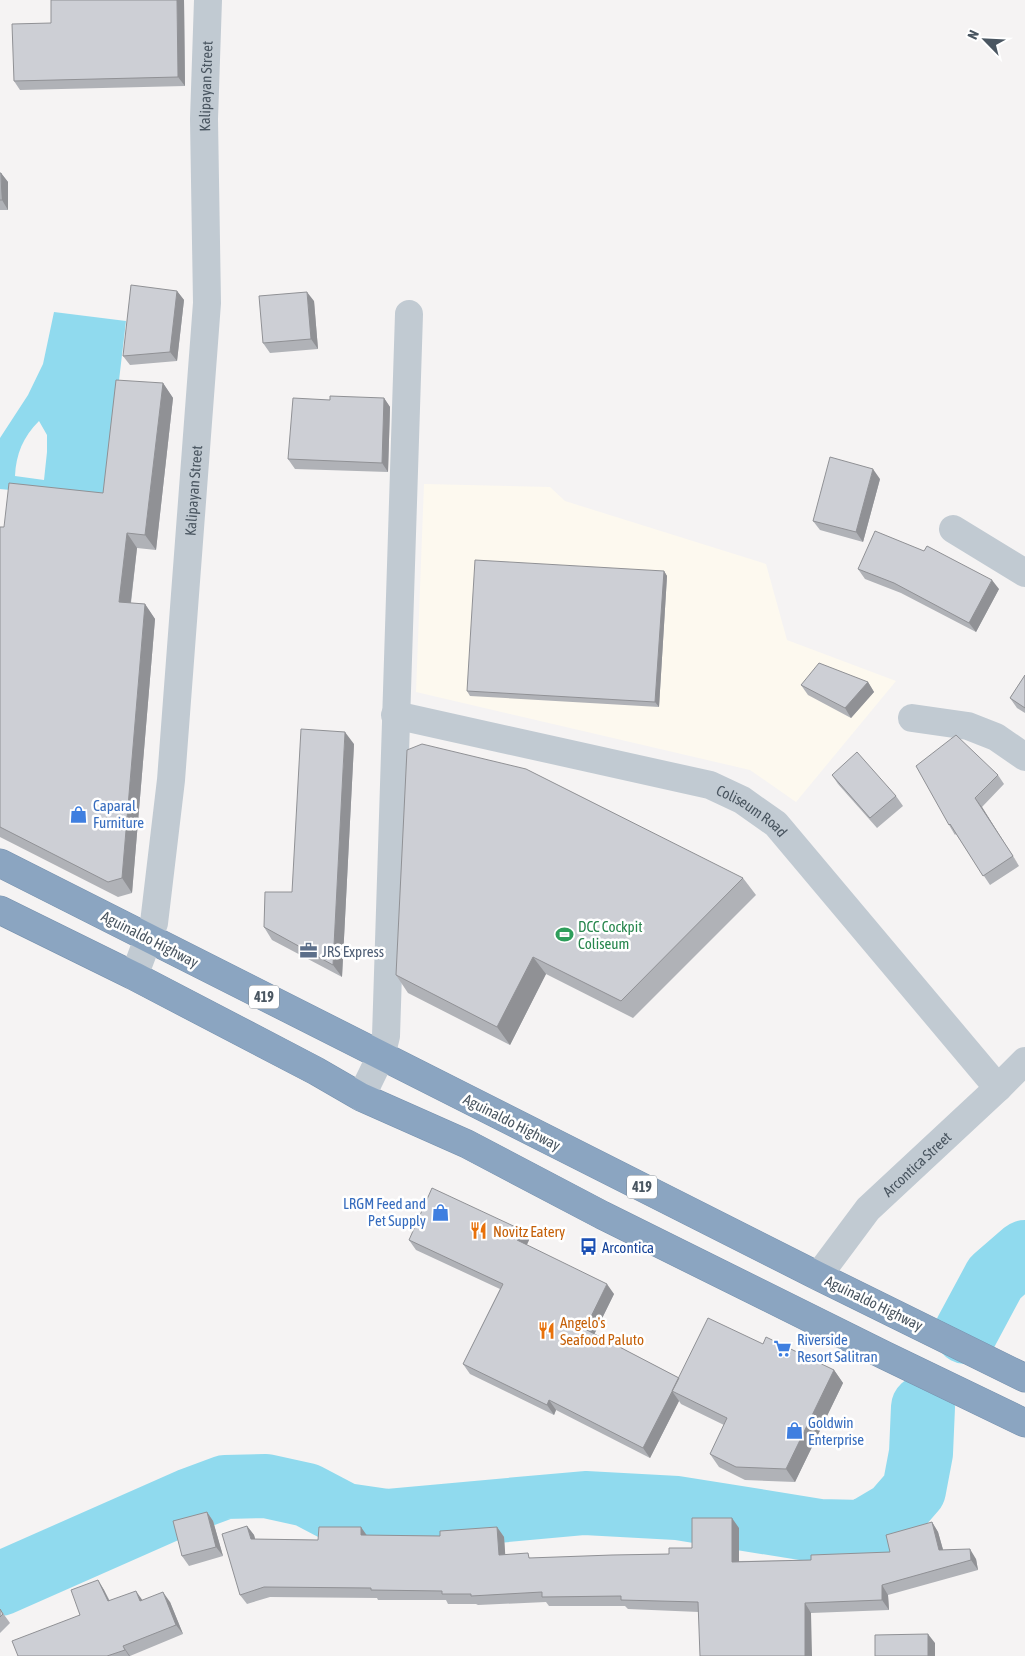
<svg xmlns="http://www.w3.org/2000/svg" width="1025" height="1656" viewBox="0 0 1025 1656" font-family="'Asap Condensed',sans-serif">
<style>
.commercial{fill:#fdf9ef}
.water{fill:#90daee;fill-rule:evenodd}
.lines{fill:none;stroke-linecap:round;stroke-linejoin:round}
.river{stroke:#90daee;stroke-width:64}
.highway-casing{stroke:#7690ad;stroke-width:29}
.minor{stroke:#c1cad2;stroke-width:28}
.highway{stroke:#8ba5c1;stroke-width:28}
.wall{fill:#b0b2b7}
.shaded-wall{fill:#909195}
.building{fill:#cdcfd5;stroke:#909195}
.labels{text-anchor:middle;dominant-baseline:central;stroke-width:5;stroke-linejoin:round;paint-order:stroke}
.shield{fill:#fff;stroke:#808990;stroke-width:1}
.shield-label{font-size:14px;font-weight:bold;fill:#4a5661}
.street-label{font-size:15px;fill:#4a5661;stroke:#fff}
.shop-label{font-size:15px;fill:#366cbe;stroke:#fff;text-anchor:start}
.leisure-label{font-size:15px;fill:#27864d;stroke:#fff;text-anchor:start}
.service-label{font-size:15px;fill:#4e5e75;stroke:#fff;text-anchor:start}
.food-label{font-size:15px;fill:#c56008;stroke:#fff;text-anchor:start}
.transit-label{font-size:15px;fill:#164399;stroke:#fff;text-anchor:start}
</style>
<rect width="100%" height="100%" fill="#f5f3f3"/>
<path class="commercial" d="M424 484 550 487 565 501 766 564 787 640 896 681 796 802 750 770 416 692Z"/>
<path class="water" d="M54 312 126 321 105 499 0 489V438L28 395 43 364ZM39 421 47 435V452L44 480 15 476C16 454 23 437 39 421Z"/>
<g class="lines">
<path class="river" d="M966 1332 995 1278 1025 1252
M0 1584 190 1500 225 1487 266 1486 307 1495 345 1515 386 1521 585 1503 677 1508 820 1531 862 1532 894 1513 914 1490 921 1453 923 1407"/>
<defs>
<path id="highway" d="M0 863 818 1276 1025 1378
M0 910 134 976 316 1071 361 1097 467 1144 602 1215 884 1355 1025 1423"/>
</defs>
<use href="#highway" class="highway-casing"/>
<g class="minor">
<path d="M953 529 1025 573"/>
<path id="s1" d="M395 715 710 785 742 800 776 824 998 1088"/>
<path d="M912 718 968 726 996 737 1025 757"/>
<path id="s2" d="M134 976 154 923 171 780 207 303 204 119 208 0"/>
<path d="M361 1097 381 1056 386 1036 409 314"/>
<path id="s3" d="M818 1276 868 1209 998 1088 1025 1061"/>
</g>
<use href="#highway" class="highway"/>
</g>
<path class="wall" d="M51 0H184L185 86 20 90 14 81 51 23Z
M0 173H1L8 182V210H0Z
M177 291 184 300 177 361 130 365 123 356Z
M314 301 318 349 270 353 263 343Z
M163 383 173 398 156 550 137 548 131 603 145 604 155 619 132 893 118 897 0 837V527H4L103 493Z
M384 398 390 407 388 472 295 469 288 459 330 400Z
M880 479 863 542 820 530 813 521Z
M858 569 999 589 976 632 901 593 865 579Z
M664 571 667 576 659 707 470 696 467 691Z
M1025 675V713L1017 708 1010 698Z
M868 682 874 692 851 718 808 695 801 685Z
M354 744 342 977 272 940 264 927 292 892Z
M832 775 896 796 903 806 877 828 838 784Z
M998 775 1004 784 982 807 1019 866 990 885 956 834 955 835 949 825Z
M743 878 756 895 633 1018 546 974 510 1045 408 993 396 975Z
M522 1230 529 1240 527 1245 614 1294 594 1334 679 1378 763 1344 834 1370 843 1383 795 1482 745 1480 719 1467 710 1454 724 1425 681 1404 679 1401 650 1458 556 1410 554 1415 470 1374 463 1364 500 1289 416 1250 409 1240Z
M207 1512 213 1521 223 1556 189 1566 182 1556Z
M932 1522 938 1532 943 1550 976 1559 978 1570 888 1595 889 1610 811 1613 699 1612 628 1609 625 1606H549L546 1602 478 1605 476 1604H448L446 1600H378L377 1598 270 1597 247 1604 240 1595 247 1526 254 1535 255 1539 318 1540 367 1535 440 1536 497 1527 504 1537 505 1555 532 1558 669 1554 692 1548 739 1528V1561L811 1560 890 1552Z
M98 1580 104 1590 110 1601 142 1600 170 1602 183 1634 130 1656H18L80 1615Z
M0 1609 10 1623 0 1633Z"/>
<path class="shaded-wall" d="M177 0H184L185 86 178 77Z
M1 173 8 182V210L2 200Z
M177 291 184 300 177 361 170 352Z
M307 292 314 301 318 349 311 339Z
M163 383 173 398 156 550 145 535Z
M384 398 390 407 388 472 382 463Z
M873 469 880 479 863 542 856 532Z
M127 533 137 548 129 617 119 602Z
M664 571 667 576 659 707 655 702Z
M992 580 999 589 976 632 969 623Z
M145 604 155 619 132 893 122 878Z
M868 682 874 692 851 718 845 708Z
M345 732 354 744 342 977 333 965Z
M975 798 982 807 1019 866 1013 856Z
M533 957 546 974 510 1045 497 1027Z
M522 1230 529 1240 524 1250 517 1240Z
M607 1284 614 1294 592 1339 585 1329Z
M834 1370 843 1383 795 1482 786 1469Z
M679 1378 672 1391 679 1401 650 1458 643 1448Z
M549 1400 556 1410 554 1415 547 1405Z
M207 1512 213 1521 223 1556 216 1547Z
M732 1518 739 1528V1571L732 1562Z
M932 1522 938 1532 946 1560 939 1550Z
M247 1526 254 1535 258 1549 251 1539Z
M361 1527 368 1537 361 1535Z
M497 1527 504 1537 506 1565 499 1555Z
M970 1549 976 1559 978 1570 971 1560Z
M98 1580 104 1590 114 1611 108 1601Z
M882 1585 888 1595 889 1610 882 1600Z
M136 1591 143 1601H140Z
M163 1592 170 1602 183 1634 176 1625Z
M805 1603 811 1613 812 1656H805Z
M928 1634 935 1643V1656H928Z
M123 1646 130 1656H129L125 1650Z"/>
<path class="building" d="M51 0H177L178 77 14 81 12 24 51 23Z
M0 173H1L2 200H0Z
M131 285 177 291 170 352 123 356Z
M307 292 311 339 263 343 259 296Z
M116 380 163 383 145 535 127 533 119 602 145 604 122 878 108 882 0 827V527H4L9 483 103 493Z
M330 396 384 398 382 463 288 459 293 398 330 400Z
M830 457 873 469 856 532 813 521Z
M875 531 924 551 927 546 992 580 969 623 894 583 858 569Z
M475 560 664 571 655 702 467 691Z
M819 663 868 682 845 708 801 685Z
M1025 675V708L1010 698Z
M301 729 345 732 333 965 264 927 265 892H292Z
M956 735 998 775 975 798 1013 856 983 876 950 824 949 825 916 766Z
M422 744 526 769 743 878 621 1001 533 957 497 1027 396 975 407 750Z
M857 752 896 796 870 818 832 775Z
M432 1188 522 1230 517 1240 607 1284 585 1329 679 1378 643 1448 549 1400 547 1405 463 1364 503 1284 409 1240Z
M708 1318 763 1344 766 1337 834 1370 786 1469 736 1467 710 1454 727 1418 672 1391Z
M207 1512 216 1547 182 1556 173 1521Z
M692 1518H732V1562L811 1560V1555L890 1552 886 1535 932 1522 939 1550 970 1549 971 1560 882 1585V1600L805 1603V1656H700L698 1602 621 1600V1596L542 1597V1592L471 1596V1594H442V1591L371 1590V1588L264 1587 240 1595 222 1534 247 1526 251 1539 318 1540 319 1527H361V1535L440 1536V1531L497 1527 499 1555 528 1553 529 1558 612 1555 669 1554V1548H692Z
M98 1580 108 1601 136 1591 140 1601 163 1592 176 1625 123 1646 125 1650 107 1656H18L12 1641 80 1615 71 1590Z
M0 1609 3 1614 0 1617Z
M928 1634V1656H875V1635Z"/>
<defs>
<symbol id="shop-bare" viewBox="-9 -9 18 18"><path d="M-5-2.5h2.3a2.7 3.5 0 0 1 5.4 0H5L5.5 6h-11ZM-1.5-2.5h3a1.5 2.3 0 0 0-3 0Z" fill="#3f7fe0" stroke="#fff" stroke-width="2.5" paint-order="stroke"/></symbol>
<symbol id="stadium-bare" viewBox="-9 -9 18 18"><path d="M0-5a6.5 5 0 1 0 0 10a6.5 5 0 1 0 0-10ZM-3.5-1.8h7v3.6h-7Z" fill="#2e9e5b" stroke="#fff" stroke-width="2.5" paint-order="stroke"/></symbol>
<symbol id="office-bare" viewBox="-9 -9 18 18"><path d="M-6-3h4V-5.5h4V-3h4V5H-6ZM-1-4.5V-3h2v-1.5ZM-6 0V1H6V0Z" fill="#5c6f8a" stroke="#fff" stroke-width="2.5" paint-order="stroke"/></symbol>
<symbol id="restaurant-bare" viewBox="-9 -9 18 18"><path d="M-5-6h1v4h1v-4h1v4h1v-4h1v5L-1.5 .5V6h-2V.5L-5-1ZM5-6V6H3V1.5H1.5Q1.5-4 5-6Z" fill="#e8710a" stroke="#fff" stroke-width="2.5" paint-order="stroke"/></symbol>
<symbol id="bus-bare" viewBox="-9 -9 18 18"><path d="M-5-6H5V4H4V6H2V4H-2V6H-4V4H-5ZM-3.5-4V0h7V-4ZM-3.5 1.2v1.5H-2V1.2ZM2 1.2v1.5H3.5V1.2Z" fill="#1a4fb4" stroke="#fff" stroke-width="2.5" paint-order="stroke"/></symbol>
<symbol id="supermarket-bare" viewBox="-9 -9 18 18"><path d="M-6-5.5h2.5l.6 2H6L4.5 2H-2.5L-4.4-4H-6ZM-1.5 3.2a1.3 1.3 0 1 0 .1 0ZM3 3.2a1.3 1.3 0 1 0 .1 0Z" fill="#3f7fe0" stroke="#fff" stroke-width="2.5" paint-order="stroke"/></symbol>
</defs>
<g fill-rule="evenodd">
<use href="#shop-bare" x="66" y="802" width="25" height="25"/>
<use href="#stadium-bare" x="552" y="922" width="25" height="25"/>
<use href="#office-bare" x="296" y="938" width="25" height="25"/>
<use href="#shop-bare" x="428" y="1200" width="25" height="25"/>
<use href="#restaurant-bare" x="466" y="1218" width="25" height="25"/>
<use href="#bus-bare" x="576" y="1234" width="25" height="25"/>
<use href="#restaurant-bare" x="534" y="1318" width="25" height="25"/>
<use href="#supermarket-bare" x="770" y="1336" width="25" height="25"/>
<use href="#shop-bare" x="782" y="1418" width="25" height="25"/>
</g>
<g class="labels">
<g class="shield">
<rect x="249" y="985.5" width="30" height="23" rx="4"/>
<rect x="627" y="1175.5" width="30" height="23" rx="4"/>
</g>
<g class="shield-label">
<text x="264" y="997">419</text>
<text x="642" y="1187">419</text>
</g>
<g class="street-label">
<text stroke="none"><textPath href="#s2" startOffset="896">Kalipayan Street</textPath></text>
<text stroke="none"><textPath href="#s2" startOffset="491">Kalipayan Street</textPath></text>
<text stroke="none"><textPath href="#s1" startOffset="372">Coliseum Road</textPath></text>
<text transform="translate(150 939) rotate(27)">Aguinaldo Highway</text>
<text transform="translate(512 1122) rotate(27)">Aguinaldo Highway</text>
<text stroke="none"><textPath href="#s3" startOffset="150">Arcontica Street</textPath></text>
<text transform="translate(874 1303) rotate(26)">Aguinaldo Highway</text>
</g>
<g class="shop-label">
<text x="93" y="805">Caparal<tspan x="93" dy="17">Furniture</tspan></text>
<text x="426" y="1203" text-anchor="end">LRGM Feed and<tspan x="426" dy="17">Pet Supply</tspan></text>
<text x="797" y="1339">Riverside<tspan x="797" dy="17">Resort Salitran</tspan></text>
<text x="808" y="1422">Goldwin<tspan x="808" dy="17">Enterprise</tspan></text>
</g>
<g class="leisure-label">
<text x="578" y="926">DCC Cockpit<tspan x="578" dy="17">Coliseum</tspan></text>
</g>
<g class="service-label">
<text x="322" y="951">JRS Express</text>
</g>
<g class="food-label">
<text x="493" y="1231">Novitz Eatery</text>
<text x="560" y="1322">Angelo's<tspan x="560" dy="17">Seafood Paluto</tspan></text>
</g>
<g class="transit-label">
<text x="602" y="1247">Arcontica</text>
</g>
</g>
<g transform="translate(985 40) rotate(294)" stroke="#ffffff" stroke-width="4" paint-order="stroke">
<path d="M0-4L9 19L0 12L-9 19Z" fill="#4a5661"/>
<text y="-8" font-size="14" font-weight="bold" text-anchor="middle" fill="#4a5661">N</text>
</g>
</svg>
